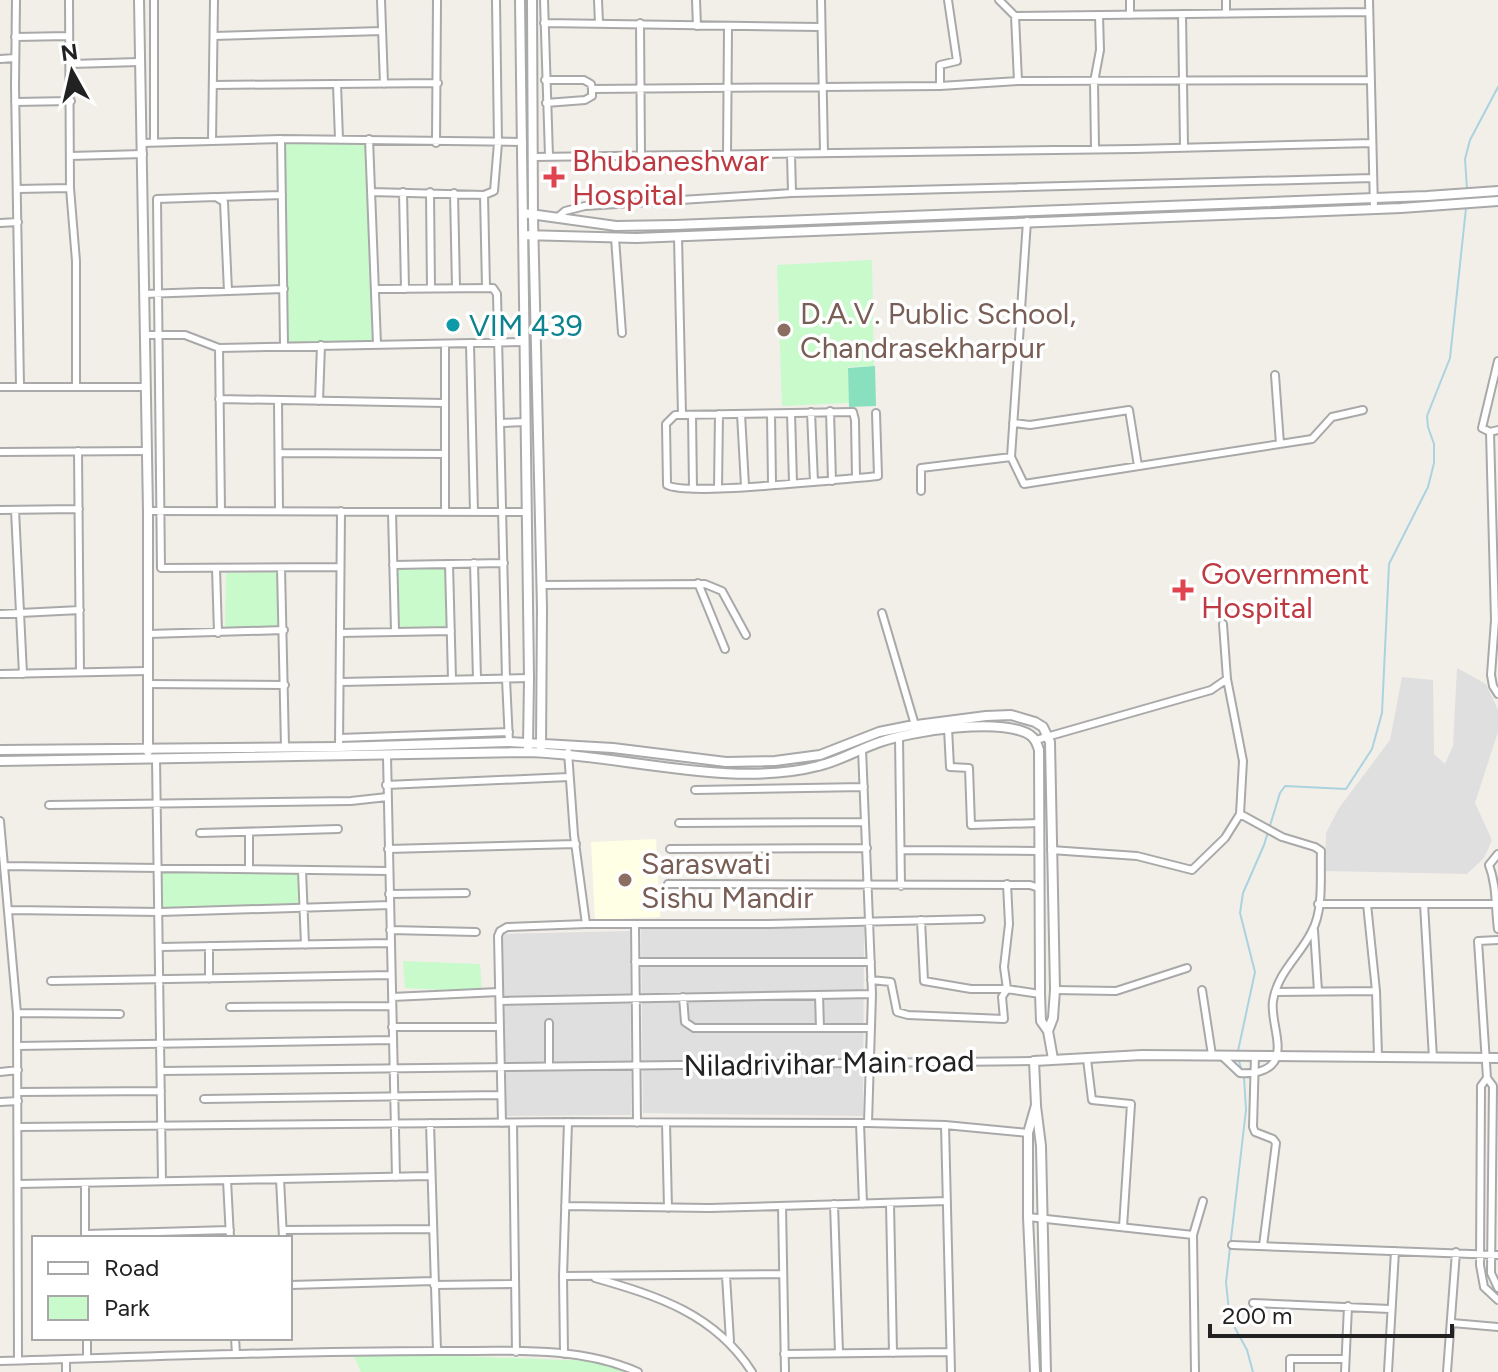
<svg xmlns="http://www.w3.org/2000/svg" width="1498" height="1372" viewBox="0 0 1498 1372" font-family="Figtree,sans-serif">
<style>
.residential{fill:#e0dfdf}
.education{fill:#ffffe5}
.park{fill:#c8facc}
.pitch{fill:#88e0be}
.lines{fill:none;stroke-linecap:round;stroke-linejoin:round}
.stream{stroke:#aad3df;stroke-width:2}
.minor-casing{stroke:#a9a9a9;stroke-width:10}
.tertiary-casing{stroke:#a9a9a9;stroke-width:12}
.minor{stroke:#fff;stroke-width:6}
.tertiary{stroke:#fff;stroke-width:8}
.health-dot{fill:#e0444e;stroke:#fff;stroke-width:3}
.culture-dot{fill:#0f9aa8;stroke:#fff;stroke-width:3}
.education-dot{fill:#8d6e63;stroke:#fff;stroke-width:3}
.labels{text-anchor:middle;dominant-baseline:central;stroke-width:7;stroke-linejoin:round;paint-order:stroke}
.health-label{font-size:30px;fill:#be3a42;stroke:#fff;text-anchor:start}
.education-label{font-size:30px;fill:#785e54;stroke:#fff;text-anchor:start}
.culture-label{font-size:30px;fill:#0d838f;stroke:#fff;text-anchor:start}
.street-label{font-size:30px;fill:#222;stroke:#fff}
</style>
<rect width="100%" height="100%" fill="#f2efe9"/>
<path class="residential" d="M1457 668 1486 684 1498 710V732L1475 803 1492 840 1484 858 1467 874 1325 871 1326 833 1339 808 1390 740 1402 677 1433 680 1434 754 1445 764 1453 746Z
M864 926 863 1116 643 1113 641 929Z
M630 931 631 1115 506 1116 502 934Z"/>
<path class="education" d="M656 839 660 917 595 920 591 842Z"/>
<path class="park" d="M282 140H369L377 344 284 345Z
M872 260 874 366 848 367 849 403 782 406 777 265Z
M449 564 451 631H395L393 565Z
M276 572 279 627 225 629 226 573Z
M159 868 302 870 304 907 160 912Z
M403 961 480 964 482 992 405 988Z
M352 1352 591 1361 627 1372H361Z"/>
<path class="pitch" d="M875 366 876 406 849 407 848 368Z"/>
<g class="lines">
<path class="stream" d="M1467 189 1465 159 1470 140 1498 87
M1238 1051 1255 972 1240 913 1243 893 1264 845 1280 793 1285 786 1346 789 1372 749 1382 713 1389 564 1428 487 1434 463V444L1428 427 1427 416 1450 358 1466 208
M1238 1058 1242 1071
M1244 1077 1246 1110 1226 1282 1229 1312 1235 1328 1247 1350 1253 1372"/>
<defs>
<path id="minor" d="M16 0 15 86 20 387
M69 0 70 188 76 261V387
M154 0V142
M381 0 384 84
M544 0 549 156
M598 0 599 23
M696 0 697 26
M821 0 824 153
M999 0 1015 16 1369 12
M1226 0V14
M1369 0 1374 209
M1182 14 1184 147
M1130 15V0
M544 23 820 27
M640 23 641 157
M214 36 382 31
M15 37 69 36
M0 59 15 58
M71 64 139 62
M545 80H584L591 84 592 89
M1018 81 1371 80
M337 84 339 139
M213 85 438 83
M940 86 1018 81 1015 16
M592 89 940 86V65L957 61 948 0
M15 102 71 101
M546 103 585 100 592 96V89
M281 139 284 345
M369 139 377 344
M212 141 214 0
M142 143 281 139 523 142
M436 143 437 0
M1095 148 1094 82 1100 50 1099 15
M791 154 792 193
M70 156 143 154
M727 156 728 27
M533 157 1134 149 1372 143
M17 189 70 188
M371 192 484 195 494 191 498 143 496 0
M403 192 405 289
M430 192 431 288
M454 193 456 287
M484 195 486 287
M218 197 282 195
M558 217 565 211 585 206 792 193 1373 178
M1027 221 1011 457 1024 484 1312 439 1332 417 1363 410
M0 223 18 222
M678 237 682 415
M615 238 622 333
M376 289 493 288 497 294 506 679 509 742
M228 291 224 202 216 197 157 199 161 568 339 567
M145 294 284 289
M145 335H185L219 348 524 342
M445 344V512
M470 344 474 512
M219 348 221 511
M1498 361 1482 428 1490 432 1498 430
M1275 375 1280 444
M0 387H145
M219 399 445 403
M278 400 279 511
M319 401 321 345
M830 411 832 481
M811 412 814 482
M791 413 793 483
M741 414 745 486
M771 414 772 484
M692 415 693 489
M501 423 525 422
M1013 423 1030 425 1129 410 1138 466
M1490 432 1495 620 1491 675 1493 686 1498 694
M78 451 80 672
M0 452 146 451
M279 453 445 454
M856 478 855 420 853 412 675 415 666 424 667 485C685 495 798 483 826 481 844 479 861 478 878 476L876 413
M718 488 719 414
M921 491V468L1011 457
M0 510 79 509
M15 510 23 674
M148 511 526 512
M392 512 395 631
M474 563 477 679
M449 564 452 679
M393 565 504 563
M216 568 218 633
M281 568 285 747
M698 583 725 649
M541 585 705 584 722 591 746 635
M882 613 915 725
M0 614 80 610
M340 633 451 631
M148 634 284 630
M0 674 147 671
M340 682 529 678
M147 684 285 685
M948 728 950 767 969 768 971 825 1039 823
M899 737 901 886
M339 738 509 732
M1036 740 1211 690 1227 679 1223 624
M339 747 341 511
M862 749 872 994 868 1123
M568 752 574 835 586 924
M387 756 396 1177
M156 758 162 1181
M386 785 569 777
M695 790 864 787
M49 805 351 801 387 797
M0 821 17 1013 18 1360
M679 823 865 822
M200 833 338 829
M388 849 576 844
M670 849 867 848
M901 850 1038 851
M1051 850 1137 856 1192 870 1225 838 1240 814 1243 761 1227 679
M1498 854 1489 865C1497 886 1495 907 1498 929
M4 866 389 871
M249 869V832
M302 870 305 945
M668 884 1030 885 1039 888
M389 894 466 893
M1318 904H1495
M1367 904 1376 991 1378 1056
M1424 904 1433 1058
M10 910 160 912 390 905
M921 920 924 981 971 989H1007L1004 967 1009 924 1007 884
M635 924 637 1123
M390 930 476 932
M1314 930 1318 991
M1498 940 1478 941 1487 1078 1493 1086 1491 1273 1498 1288
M209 946V979
M160 947 390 943
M635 962H871
M871 980 891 982 897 1012 908 1015 1004 1019 1002 997 1007 989 1040 994
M51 981 391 975
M1055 990 1116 991 1187 968
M1202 990 1212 1055
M1275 992 1376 991
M819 995 820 1028
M392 997 499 992
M683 997 685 1022 694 1028H870
M500 1001 872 994
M230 1007 392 1006
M17 1013 120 1014
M392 1027H500
M17 1046 393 1040
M1255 1055 1253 1127 1255 1132 1273 1139 1276 1143 1263 1246
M1222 1056 1240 1073C1252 1074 1267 1072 1274 1062 1284 1046 1270 1019 1273 1001 1278 971 1300 956 1312 931 1324 909 1320 875 1321 851L1315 847 1282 837 1240 814
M1087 1059 1092 1100 1131 1104 1123 1227
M549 1066V1023
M161 1071 1034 1061
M0 1072 18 1070
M1487 1078 1481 1086 1480 1265 1484 1287 1498 1300
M18 1092 161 1091
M204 1099 501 1095
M0 1102 18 1101
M430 1123 437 1351
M502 1123 498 936 500 931 507 927 586 924H768L981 919
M513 1123 516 1352
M666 1123 668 1208
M860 1123 863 1204
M945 1125 951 1372
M18 1127 568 1122 868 1123 945 1125 1028 1133
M280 1179 283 1238
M227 1180 230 1238
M85 1183V1235
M18 1184 430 1176
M890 1203 893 1353
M834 1204 839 1353
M565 1206 710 1208 947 1201
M782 1206 785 1372
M1028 1217 1193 1235
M283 1230 432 1229
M85 1234 230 1230
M1232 1245 1498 1255
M563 1276 783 1274
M726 1276 730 1341
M595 1278C658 1296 715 1314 752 1372
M290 1285 434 1281
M434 1285 515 1284
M1253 1303 1390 1309
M1452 1323 1498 1327
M87 1338V1358
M235 1338 236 1354
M564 1354 563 1276 568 1122
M784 1354 950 1352
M66 1359V1372
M0 1361C144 1357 289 1351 433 1351 500 1352 575 1344 638 1372
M1195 1372 1193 1235 1203 1201
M1290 1372V1359H1345
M1345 1372 1348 1306
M1388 1372 1395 1251
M1447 1372 1456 1252"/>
<path id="tertiary" d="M139 0 148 511V751
M520 0 529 678 528 747
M532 0 533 217 542 608 541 747
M523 213 616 226 675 225 1427 196 1498 191
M523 235 636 238 1401 208 1498 201
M0 750 339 747 509 742 613 748 726 762 775 761 820 755 879 732 909 726 986 716 1011 715 1035 722 1043 727 1050 742 1055 990 1053 1018 1048 1031
M0 761 527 752C618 754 730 789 818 766 840 761 859 749 880 742 912 731 1001 717 1030 735 1036 739 1037 744 1039 750L1040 994 1041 1021 1048 1031 1053 1059
M1036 1106 1041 1146 1046 1372
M1035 1372 1028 1217V1133L1036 1105 1034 1061 1142 1055 1498 1058"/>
</defs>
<use href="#minor" class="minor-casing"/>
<use href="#tertiary" class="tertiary-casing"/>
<use href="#minor" class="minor"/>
<use href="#tertiary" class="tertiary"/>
</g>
<g class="health-dot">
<path d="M550 165h8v8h8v8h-8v8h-8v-8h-8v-8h8z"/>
<path d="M1179 578h8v8h8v8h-8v8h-8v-8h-8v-8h8z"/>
</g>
<circle class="culture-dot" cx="453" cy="325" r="8"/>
<g class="education-dot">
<circle cx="784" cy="330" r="8"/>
<circle cx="625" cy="880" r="8"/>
</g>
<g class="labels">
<g class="health-label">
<text x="572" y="160">Bhubaneshwar<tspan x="572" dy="34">Hospital</tspan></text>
<text x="1201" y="573">Government<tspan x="1201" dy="34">Hospital</tspan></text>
</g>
<g class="education-label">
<text x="800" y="313">D.A.V. Public School,<tspan x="800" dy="34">Chandrasekharpur</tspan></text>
<text x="641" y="863">Saraswati<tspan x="641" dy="34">Sishu Mandir</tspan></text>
</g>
<g class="culture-label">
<text x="469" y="325">VIM 439</text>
</g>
<g class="street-label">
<text transform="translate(829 1063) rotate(-1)">Niladrivihar Main road</text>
</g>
</g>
<rect x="32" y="1236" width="260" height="104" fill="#ffffff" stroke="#a7a7a7" stroke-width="2"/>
<rect x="48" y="1262" width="40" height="12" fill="#ffffff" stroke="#a7a7a7" stroke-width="2"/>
<text x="104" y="1276" font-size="24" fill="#222222">Road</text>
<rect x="48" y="1296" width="40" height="24" fill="#c8facc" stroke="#a7a7a7" stroke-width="2"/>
<text x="104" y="1316" font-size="24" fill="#222222">Park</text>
<g transform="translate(72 72) rotate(352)" stroke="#ffffff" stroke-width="6" paint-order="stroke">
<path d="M0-6L14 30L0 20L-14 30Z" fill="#222222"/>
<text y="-12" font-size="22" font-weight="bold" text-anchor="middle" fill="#222222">N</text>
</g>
<path d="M1210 1324v12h242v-12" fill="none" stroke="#222222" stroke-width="4"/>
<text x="1222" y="1324" font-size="24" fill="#222222" stroke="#ffffff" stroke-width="6" paint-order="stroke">200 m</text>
</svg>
